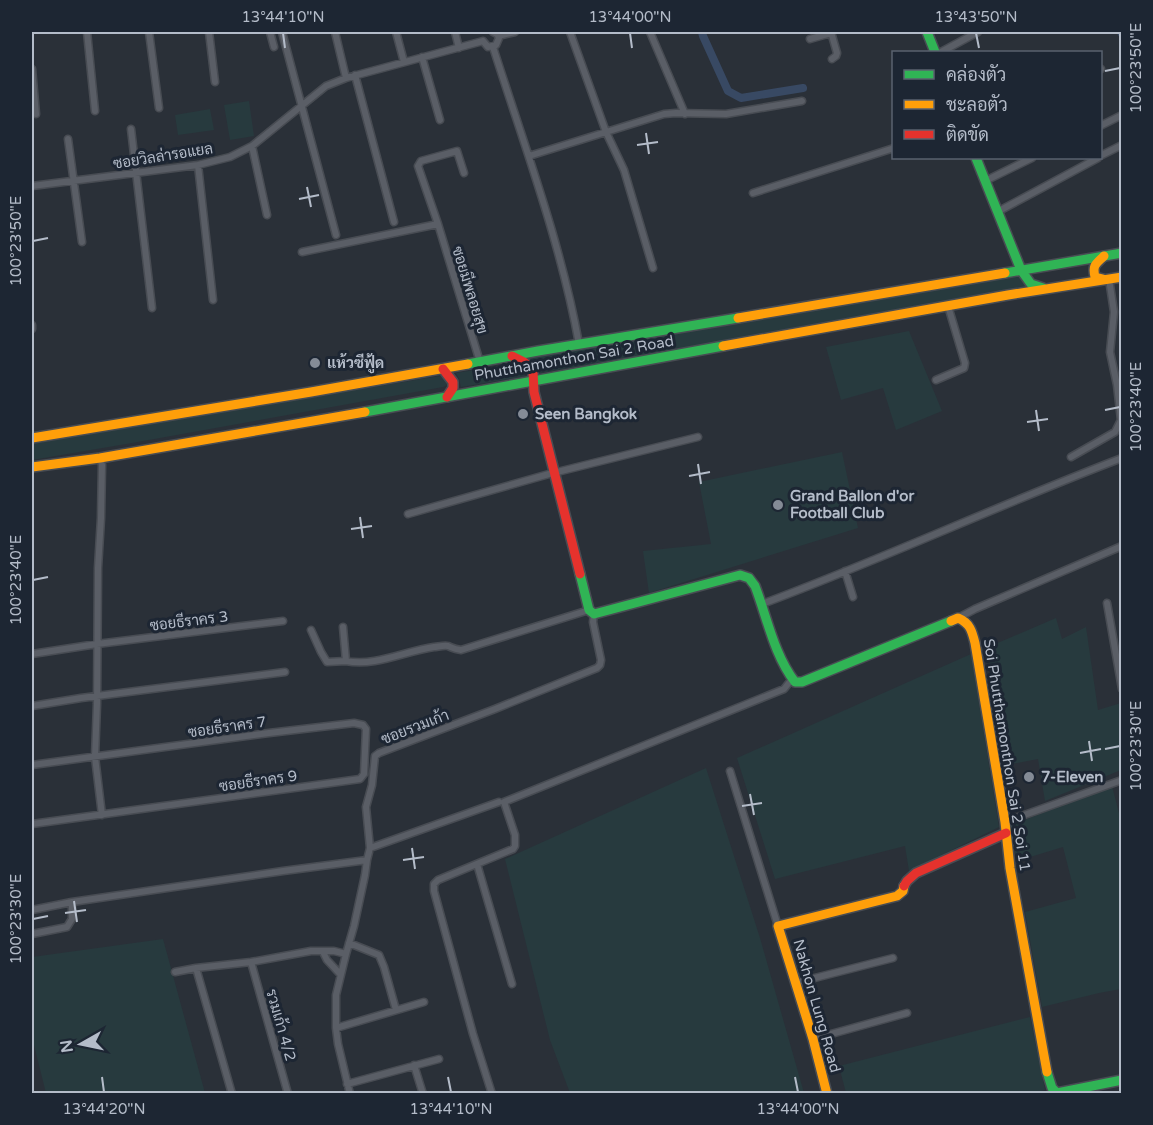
<svg xmlns="http://www.w3.org/2000/svg" width="1153" height="1125" viewBox="0 0 1153 1125" font-family="'Varela Round',Sarabun,sans-serif">
<style>
.green{fill:#273a3e}
.lines{fill:none;stroke-linecap:round;stroke-linejoin:round}
.canal{stroke:#384963;stroke-width:8}
.street-casing{stroke:#484c53;stroke-width:9}
.fast-casing{stroke:#484c53;stroke-width:12}
.slow-casing{stroke:#484c53;stroke-width:12}
.jam-casing{stroke:#484c53;stroke-width:12}
.street{stroke:#5a5e66;stroke-width:6}
.fast{stroke:#30b455;stroke-width:9}
.slow{stroke:#ff9f0a;stroke-width:9}
.jam{stroke:#e5322d;stroke-width:9}
.ticks{fill:none;stroke:#b4bcc9;stroke-width:2}
.poi-dot{fill:#848b96;stroke:#1d2633;stroke-width:2}
.labels{text-anchor:middle;dominant-baseline:central;stroke-width:6;stroke-linejoin:round;paint-order:stroke}
.street-label{font-size:15px;fill:#b4bcc9;stroke:#1d2633}
.poi-label{font-size:15px;font-weight:bold;fill:#b4bcc9;stroke:#1d2633;text-anchor:start}
.neatline{fill:none;stroke:#b4bcc9;stroke-width:2}
.ticks-label{font-size:15px;text-anchor:middle;fill:#b4bcc9}
</style>
<rect width="100%" height="100%" fill="#2a3038"/>
<path class="green" d="M249 101 254 136 230 140 224 105Z
M210 109 214 130 178 135 175 115Z
M1018 275 1024 281 1026 288 540 373 529 361 528 358 785 313Z
M909 331 942 411 896 430 883 388 841 400 826 347Z
M517 363 527 368 528 373 523 377 461 387 459 379 456 373Z
M440 376 446 377 450 384 443 387 132 443 32 460V444L163 421Z
M842 452 858 528 649 593 643 551 711 544 699 482Z
M1056 618 1062 639 1086 627 1098 710 1121 703V770L1045 801 1038 759 1006 765 986 648Z
M971 654 999 827 909 871 905 846 775 879 737 758Z
M706 768 760 938 804 1093H570L550 1040 505 859Z
M1112 786 1121 821V989L1099 993 1042 1007 1025 912 1076 898 1063 847 1017 861 1009 826Z
M163 939 205 1093H46L32 1037V957Z
M1030 1017 1045 1090 1028 1094 846 1093 839 1066Z"/>
<g class="lines">
<path class="canal" d="M702 32 703 36 728 91 741 98 803 88
M1121 32 1122 34"/>
<defs>
<path id="street" d="M87 32 95 111
M149 32 159 108
M209 32 215 82
M270 32 274 47
M282 32 336 235
M335 32 346 78
M396 32 404 62
M455 32 459 48
M570 32 606 132 624 170 653 268
M650 32 685 114
M831 32 837 53 836 56 832 59
M498 36 515 32
M810 39 831 33
M483 41 488 47 496 45 499 38 497 34 493 32
M493 47C524 145 561 243 579 344
M941 52 978 32
M422 57 440 120
M32 69 36 114
M1100 69H1101
M355 75 394 222
M1100 126 1122 115
M131 129 152 308
M68 139 82 242
M252 146 267 215
M529 156 664 114 676 113 726 114 802 101
M1100 156 1122 145
M198 165 213 300
M464 173 457 151 421 161 418 166 438 224 480 362
M985 181 1032 158
M32 186 198 165 230 157 252 146 326 86 346 78 483 41
M753 193 894 148
M997 212 1098 158
M302 252 438 224
M32 325V329
M936 380 964 368 965 363 948 306
M1071 457 1115 432 1121 420 1117 385 1110 352 1114 312 1109 279
M100 458 102 465 101 518 98 568 97 704 95 757 102 815
M408 514 549 474 698 437
M845 571 853 597
M1107 603 1122 689
M762 604C883 559 1001 504 1122 458
M958 618 975 609 1122 546
M343 627 346 661C375 667 405 651 434 647 437 647 444 645 448 646 453 648 453 649 461 650L589 610
M311 630 321 652 327 662 346 661
M32 654 97 644 283 621
M32 706 81 698 285 672
M32 765 269 733 354 723 363 725 366 729 364 774 360 779 32 824
M730 771 778 926
M1005 822 1122 780
M370 848 499 802
M477 864 512 984
M32 910 72 902 283 871 367 860
M32 934 67 927 72 919V902
M349 943 379 955 384 967 396 1010
M323 952 327 960 340 974
M251 962 288 1094
M196 968 232 1094
M175 972 196 968 251 962 311 951H334L346 954
M795 983 893 958
M336 1028 424 1002
M813 1039 907 1013
M414 1065 423 1094
M347 1084 439 1059
M350 1094 338 1044 336 1028V995L346 954 354 926 365 875 367 860 370 848 366 807 372 785 375 756 379 753 495 709 597 668 600 665 601 660 593 622 594 614
M492 1094 473 1034 434 891V884L438 880 513 849 515 846V835L504 802 784 689 792 679"/>
<path id="fast" d="M927 32 935 52
M976 158 1021 270 1031 284 1043 288
M1005 273 1122 253
M468 364 538 351 738 318
M365 412 723 346
M580 574 589 610 594 614 740 575 749 578 755 586C767 617 774 655 795 682H802L951 621
M1047 1072 1052 1088 1057 1093 1122 1080"/>
<path id="slow" d="M1103 279 1095 277C1092 265 1096 264 1104 256
M738 318 1005 273
M723 346 1008 295 1122 277
M32 438 311 392 468 364
M32 467 100 458 365 412
M951 621 958 618C970 623 972 631 975 643L1005 822 1010 868 1047 1072
M827 1094 813 1039 778 926 897 896 903 891 904 886"/>
<path id="jam" d="M512 356 524 362 533 371 534 392 580 574
M443 369 453 382V388L447 397
M904 886 907 881 916 873 1006 833"/>
</defs>
<use href="#street" class="street-casing"/>
<use href="#fast" class="fast-casing"/>
<use href="#slow" class="slow-casing"/>
<use href="#jam" class="jam-casing"/>
<use href="#street" class="street"/>
<use href="#fast" class="fast"/>
<use href="#slow" class="slow"/>
<use href="#jam" class="jam"/>
</g>
<path class="ticks" d="M283 33 285 48M630 33 632 48M976 33 979 48M1105 71 1120 68M646 133 649 154M637 145 658 142M307 187 311 207M299 199 319 195M33 241 48 238M1036 410 1039 431M1105 410 1120 407M1027 422 1048 419M698 464 701 484M689 476 710 472M360 517 363 538M351 529 372 526M33 580 48 577M1089 741 1092 761M1105 749 1120 746M1080 753 1101 749M750 794 754 815M742 806 762 803M412 848 415 869M403 860 424 857M74 901 77 922M65 913 86 910M33 919 48 916M102 1077 104 1092M448 1077 451 1092M795 1077 798 1092"/>
<g class="poi-dot">
<circle cx="315" cy="363" r="6"/>
<circle cx="523" cy="414" r="6"/>
<circle cx="778" cy="505" r="6"/>
<circle cx="1029" cy="777" r="6"/>
</g>
<g class="labels">
<g class="street-label">
<text transform="translate(163 156) rotate(-9)">ซอยวิลล่ารอแยล</text>
<text transform="translate(470 290) rotate(73)">ซอยมีพลอยสุข</text>
<text transform="translate(574 358) rotate(-10)">Phutthamonthon Sai 2 Road</text>
<text transform="translate(189 621) rotate(-7)">ซอยธีราคร 3</text>
<text transform="translate(227 727) rotate(-8)">ซอยธีราคร 7</text>
<text transform="translate(415 727) rotate(-21)">ซอยรวมเก้า</text>
<text transform="translate(1007 755) rotate(81)">Soi Phutthamonthon Sai 2 Soi 11</text>
<text transform="translate(258 781) rotate(-8)">ซอยธีราคร 9</text>
<text transform="translate(817 1006) rotate(74)">Nakhon Lung Road</text>
<text transform="translate(281 1025) rotate(74)">รวมเก้า 4/2</text>
</g>
<g class="poi-label">
<text x="327" y="363">แห้วซีฟู้ด</text>
<text x="535" y="414">Seen Bangkok</text>
<text x="790" y="496">Grand Ballon d'or<tspan x="790" dy="17">Football Club</tspan></text>
<text x="1041" y="777">7-Eleven</text>
</g>
</g>
<rect width="1153" height="1125" fill="none" stroke="#1d2633" stroke-width="66"/>
<rect x="892" y="51" width="210" height="108" fill="#1d2633" stroke="#59626f" stroke-width="1.5"/>
<rect x="904" y="70" width="30" height="9" fill="#30b455" stroke="#59626f" stroke-width="1.5"/>
<text x="946" y="81" font-size="18" fill="#b4bcc9">คล่องตัว</text>
<rect x="904" y="100" width="30" height="9" fill="#ff9f0a" stroke="#59626f" stroke-width="1.5"/>
<text x="946" y="111" font-size="18" fill="#b4bcc9">ชะลอตัว</text>
<rect x="904" y="130" width="30" height="9" fill="#e5322d" stroke="#59626f" stroke-width="1.5"/>
<text x="946" y="141" font-size="18" fill="#b4bcc9">ติดขัด</text>
<g transform="translate(81 1044) rotate(261)" stroke="#1d2633" stroke-width="4.5" paint-order="stroke">
<path d="M0-4.5L10 22L0 15L-10 22Z" fill="#b4bcc9"/>
<text y="-9" font-size="16" font-weight="bold" text-anchor="middle" fill="#b4bcc9">N</text>
</g>
<rect x="33" y="33" width="1087" height="1059" class="neatline"/>
<g class="ticks-label">
<text x="283" y="22">13°44'10"N</text>
<text x="630" y="22">13°44'00"N</text>
<text x="976" y="22">13°43'50"N</text>
<text transform="translate(1136 68) rotate(-90)" y="5">100°23'50"E</text>
<text transform="translate(16 241) rotate(-90)" y="5">100°23'50"E</text>
<text transform="translate(1136 407) rotate(-90)" y="5">100°23'40"E</text>
<text transform="translate(16 580) rotate(-90)" y="5">100°23'40"E</text>
<text transform="translate(1136 746) rotate(-90)" y="5">100°23'30"E</text>
<text transform="translate(16 919) rotate(-90)" y="5">100°23'30"E</text>
<text x="104" y="1114">13°44'20"N</text>
<text x="451" y="1114">13°44'10"N</text>
<text x="798" y="1114">13°44'00"N</text>
</g>
</svg>
